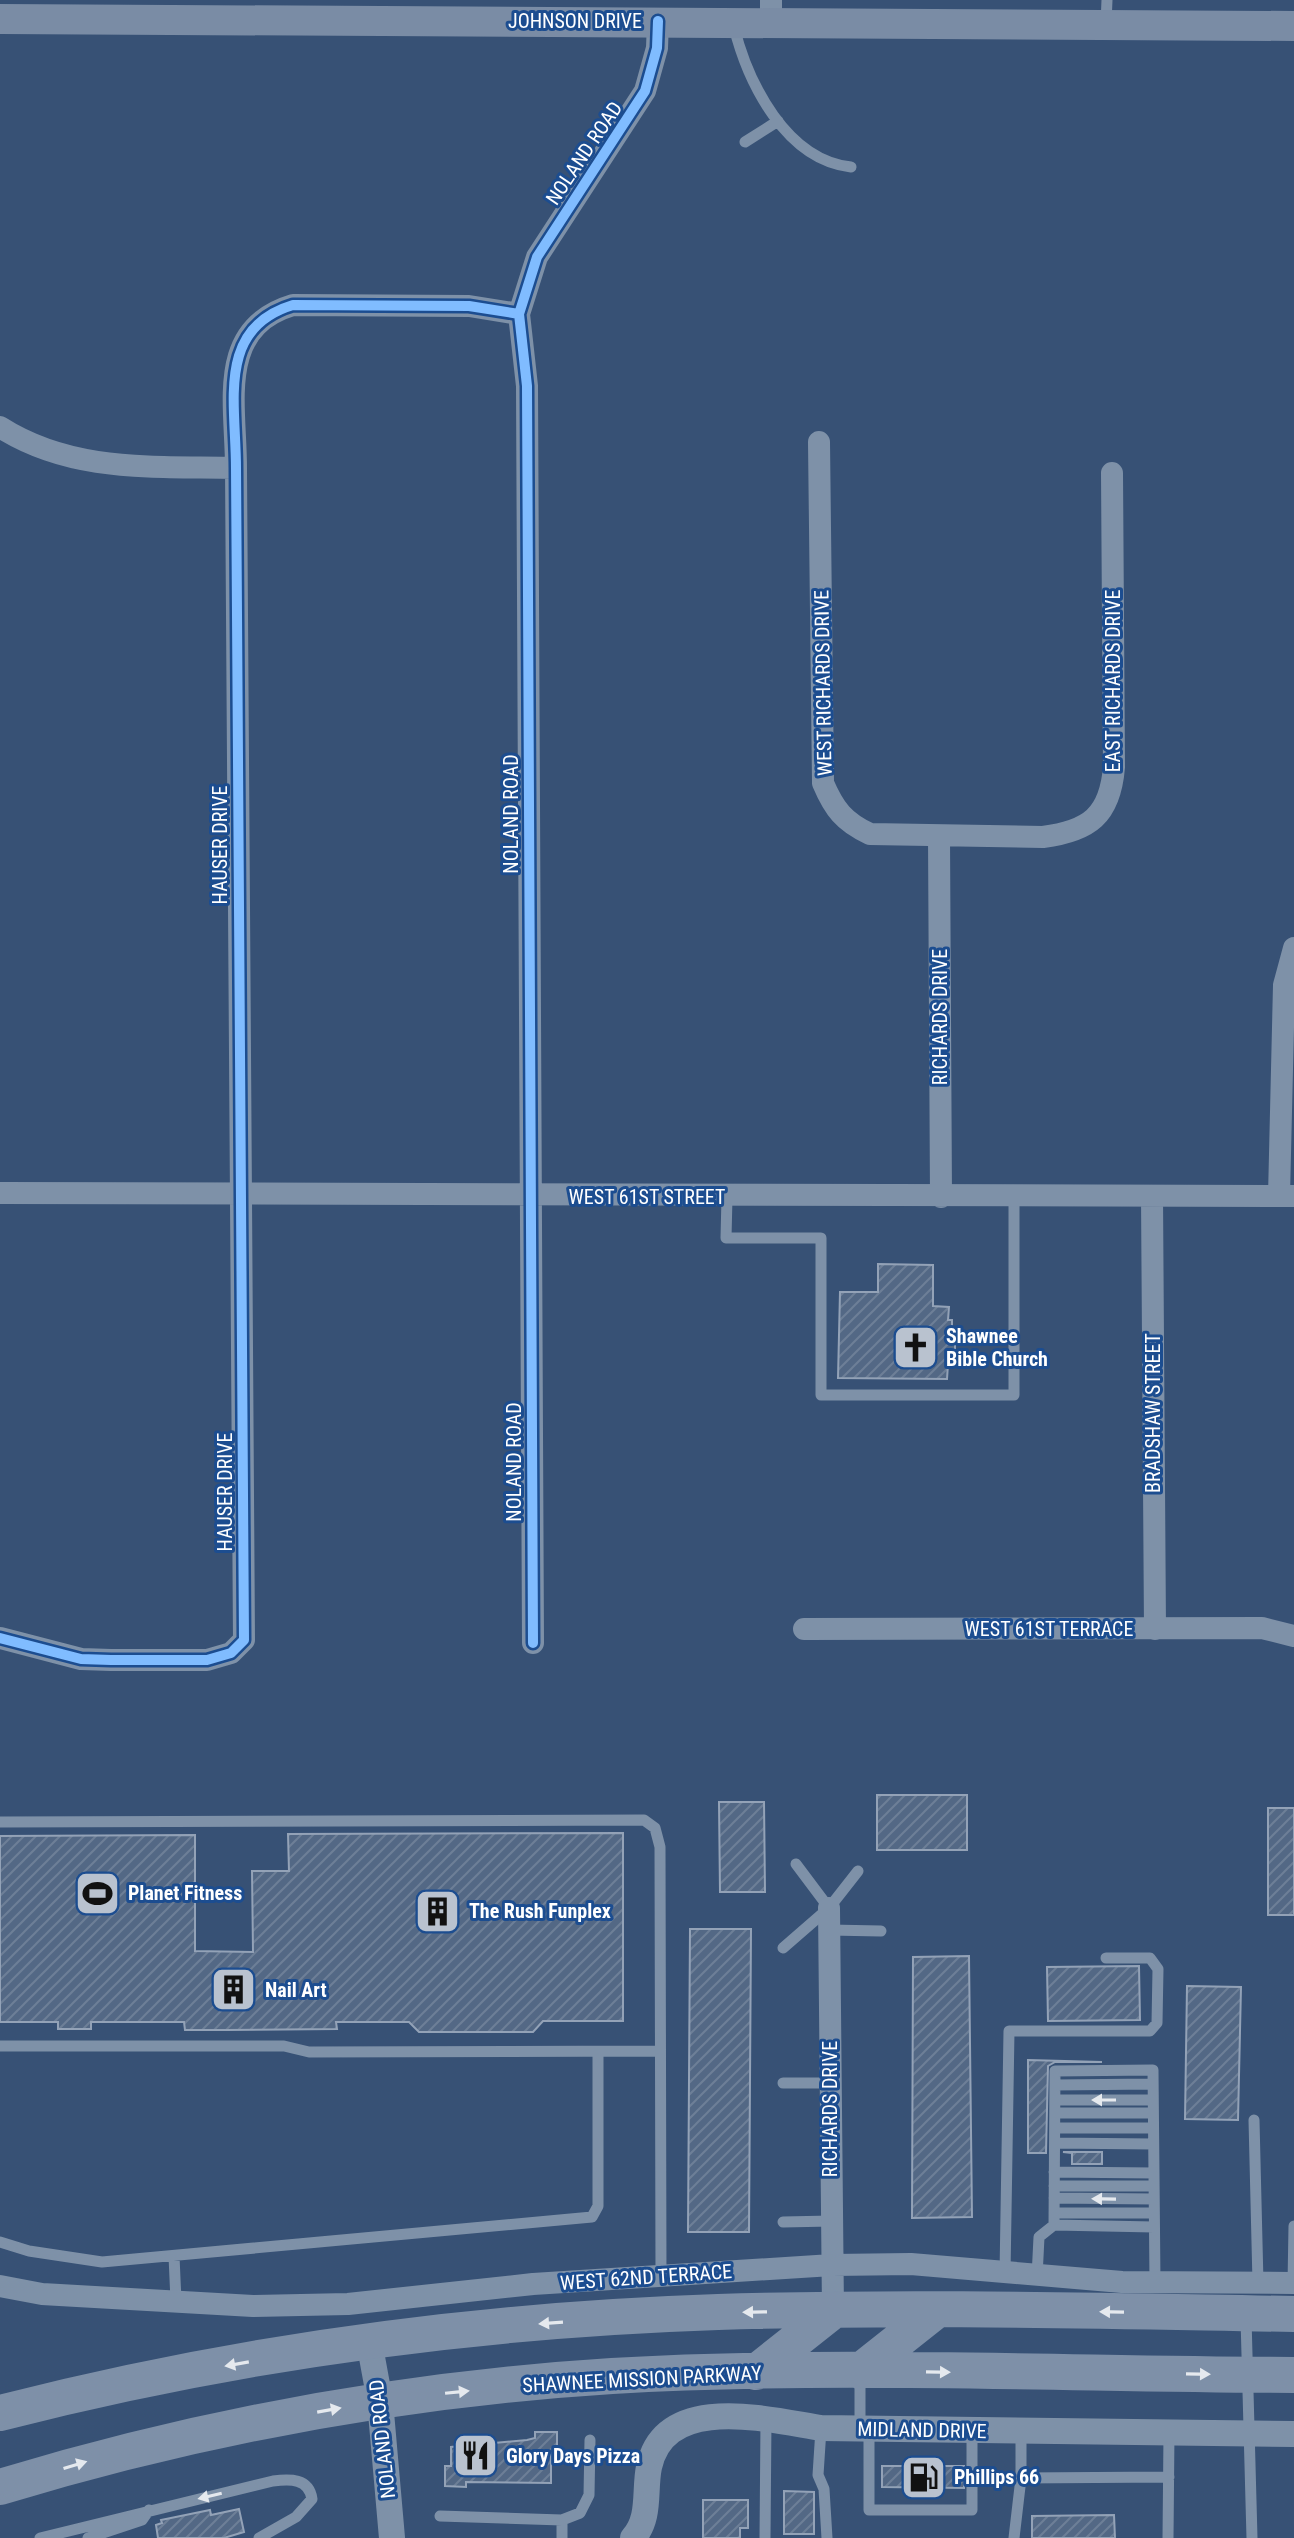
<svg xmlns="http://www.w3.org/2000/svg" width="1294" height="2538" viewBox="0 0 1294 2538" font-family="'Roboto Condensed',sans-serif">
<style>
.building{fill:url(#building-hatch);stroke:#93a2b7;stroke-width:2}
.lines{fill:none;stroke-linecap:round;stroke-linejoin:round}
.service{stroke:#7e91a8;stroke-width:11}
.minor{stroke:#7e91a8;stroke-width:22}
.tertiary{stroke:#7e91a8;stroke-width:26}
.secondary{stroke:#7a8ca5;stroke-width:30}
.trunk{stroke:#7e90a8;stroke-width:36}
.cycleway-casing{stroke:#1c4d90;stroke-width:15}
.cycleway{stroke:#80bcff;stroke-width:10}
.oneway{fill:#e5e9ee}
.labels{text-anchor:middle;dominant-baseline:central;stroke-width:6;stroke-linejoin:round;paint-order:stroke}
.street-label{font-size:20px;fill:#fff;stroke:#1c4d90}
.poi-label{font-size:20px;font-weight:bold;fill:#fff;stroke:#1c4d90;text-anchor:start}
</style>
<defs>
<pattern id="building-hatch" width="6" height="6" patternUnits="userSpaceOnUse" patternTransform="scale(2)"><rect width="6" height="6" fill="#536885"/><path d="M-1 1l2-2M0 6l6-6M5 7l2-2" fill="none" stroke="#6d7f97"/></pattern>
</defs>
<rect width="100%" height="100%" fill="#375175"/>
<path class="building" d="M878 1264 933 1265V1306L949 1307 948 1320H952V1330L955 1331V1355H952L951 1364H948L947 1379 838 1378 840 1292H878Z
M877 1795H967V1850H877Z
M719 1802H764L765 1892H720Z
M1268 1808H1294V1915H1268Z
M623 1833V2021H543L533 2032H419L409 2022H336L337 2029 226 2030H185L184 2022H91V2029H58V2022H0V1836L195 1835V1951L253 1952 252 1871H289L288 1834Z
M690 1929H751L749 2232H688Z
M969 1956 972 2217 912 2218 913 1957Z
M1139 1966 1140 2020 1048 2021 1047 1967Z
M1187 1986 1241 1987 1238 2120 1185 2119Z
M1028 2060 1102 2062H1055L1048 2066 1046 2153H1028Z
M1063 2152H1102V2164H1072V2153Z
M535 2432H557V2453H551V2483L466 2482V2487L445 2486V2466H451V2447L527 2440 535 2438Z
M882 2466H964V2488L882 2487Z
M784 2491 814 2492V2534H784Z
M703 2500H748V2528H740V2538H703Z
M239 2509 244 2532 224 2538H158L156 2525 162 2523 161 2520 210 2510 211 2515Z
M1114 2515 1115 2538H1032V2516Z"/>
<g class="lines">
<path class="service" d="M1106 24 1107 0
M734 27C748 83 786 160 851 167
M745 142 778 121
M727 1197 726 1238H821V1395H1014V1197
M0 1822 644 1820 655 1828 660 1847 661 2276
M796 1864 829 1908
M829 1930 881 1931
M783 1948 829 1908 858 1871
M0 2046H284L309 2052 660 2051
M783 2083H830
M1055 2085 1153 2084
M1055 2100H1153
M1055 2113H1153
M1254 2120 1258 2283
M1055 2128H1153
M1055 2143 1153 2144
M1054 2172 1154 2173
M1054 2186H1154
M1054 2198 1154 2199
M1054 2213H1154
M783 2222 831 2221
M1054 2225 1154 2227
M0 2242 29 2251 102 2262 592 2217 598 2206V2052
M174 2256 176 2301
M1005 2274 1009 2031H1150L1157 2023 1158 1969 1150 1958H1106
M1037 2277 1039 2237 1054 2225 1055 2071 1153 2070 1155 2282
M1293 2283 1294 2226
M1246 2318 1252 2538
M860 2376V2429
M821 2429 818 2475 824 2489 827 2538
M869 2430V2510H972V2431
M1021 2431V2478L1169 2477
M440 2516 562 2520
M40 2538 273 2481C290 2479 309 2478 312 2499L296 2517 259 2538
M88 2538 142 2520 149 2510
M562 2538V2520L580 2513 589 2495 590 2440
M765 2538 766 2420
M1014 2538 1021 2478
M1168 2538 1169 2433"/>
<path class="minor" d="M771 0V23
M0 427C72 473 154 466 236 468
M819 442 823 783C834 809 844 822 870 834L1043 837C1089 831 1110 816 1114 767L1112 473
M939 837 941 1197
M0 1193 1294 1196
M1152 1196 1155 1629
M1279 1196 1284 985 1294 948
M804 1629 1262 1628 1294 1636
M0 1638 81 1659 111 1660H207L231 1653 244 1640 236 468C236 403 216 328 293 305L469 306 519 314
M533 1643 527 386 519 314 537 257 645 91 657 48 658 21
M829 1908 833 2311
M0 2286 42 2294 253 2306 348 2304 533 2284 832 2265 911 2264 1122 2282 1294 2283"/>
<path class="tertiary" d="M369 2341 380 2401 392 2538
M633 2538C651 2518 644 2491 649 2467 665 2392 769 2420 821 2428L1294 2434"/>
<path class="secondary" d="M0 19 1294 26"/>
<path class="trunk" d="M860 2371 937 2310
M756 2372 833 2311
M0 2413C234 2353 477 2320 718 2312 910 2306 1102 2311 1294 2314
M0 2487C198 2427 405 2389 612 2376 838 2363 1067 2374 1294 2375"/>
<defs>
<path id="cycleway" d="M0 1638 81 1659 111 1660H207L231 1653 244 1640 236 468C236 403 216 328 293 305L469 306 519 314
M533 1643 527 386 519 314 537 257 645 91 657 48 658 21"/>
</defs>
<use href="#cycleway" class="cycleway-casing"/>
<use href="#cycleway" class="cycleway"/>
</g>
<defs><path id="oneway-solid" d="M-6-.8H1V-3.2L6.5 0L1 3.2V.8H-6Z" transform="scale(2)"/></defs>
<g class="oneway">
<use href="#oneway-solid" transform="translate(1104 2100) rotate(180)"/>
<use href="#oneway-solid" transform="translate(1104 2199) rotate(-179)"/>
<use href="#oneway-solid" transform="translate(755 2312) rotate(179)"/>
<use href="#oneway-solid" transform="translate(1112 2312) rotate(-179)"/>
<use href="#oneway-solid" transform="translate(551 2323) rotate(176)"/>
<use href="#oneway-solid" transform="translate(237 2364) rotate(170)"/>
<use href="#oneway-solid" transform="translate(938 2372) rotate(1)"/>
<use href="#oneway-solid" transform="translate(1198 2374) rotate(1)"/>
<use href="#oneway-solid" transform="translate(457 2392) rotate(-6)"/>
<use href="#oneway-solid" transform="translate(329 2410) rotate(-10)"/>
<use href="#oneway-solid" transform="translate(75 2465) rotate(-17)"/>
<use href="#oneway-solid" transform="translate(210 2496) rotate(167)"/>
</g>
<defs>
<symbol id="church-square" viewBox="-11 -11 22 22"><rect x="-9" y="-9" width="18" height="18" rx="4" fill="#b9c2cf" stroke="#1c4d90"/><path d="M-1.2-6h2.4v3.5h3.3v2.4h-3.3V6h-2.4V-.1h-3.3v-2.4h3.3Z" fill="#111"/></symbol>
<symbol id="stadium-square" viewBox="-11 -11 22 22"><rect x="-9" y="-9" width="18" height="18" rx="4" fill="#b9c2cf" stroke="#1c4d90"/><path d="M0-5a6.5 5 0 1 0 0 10a6.5 5 0 1 0 0-10ZM-3.5-1.8h7v3.6h-7Z" fill="#111"/></symbol>
<symbol id="building-square" viewBox="-11 -11 22 22"><rect x="-9" y="-9" width="18" height="18" rx="4" fill="#b9c2cf" stroke="#1c4d90"/><path d="M-4-6H4V6H1V3H-1V6H-4ZM-2.5-4.3h1.7v1.8h-1.7ZM.8-4.3h1.7v1.8H.8ZM-2.5-1h1.7V.8h-1.7ZM.8-1h1.7V.8H.8Z" fill="#111"/></symbol>
<symbol id="restaurant-square" viewBox="-11 -11 22 22"><rect x="-9" y="-9" width="18" height="18" rx="4" fill="#b9c2cf" stroke="#1c4d90"/><path d="M-5-6h1v4h1v-4h1v4h1v-4h1v5L-1.5 .5V6h-2V.5L-5-1ZM5-6V6H3V1.5H1.5Q1.5-4 5-6Z" fill="#111"/></symbol>
<symbol id="fuel-square" viewBox="-11 -11 22 22"><rect x="-9" y="-9" width="18" height="18" rx="4" fill="#b9c2cf" stroke="#1c4d90"/><path d="M-5.5-6h7V0h2V4h1.3V-2.5L3-4.5l.8-.8L6-3V5H2.5V1h-1V6h-7ZM-4.2-4.7v3.2H.2V-4.7Z" fill="#111"/></symbol>
</defs>
<g fill-rule="evenodd">
<use href="#church-square" x="890" y="1322" width="51" height="51"/>
<use href="#stadium-square" x="72" y="1868" width="51" height="51"/>
<use href="#building-square" x="412" y="1886" width="51" height="51"/>
<use href="#building-square" x="208" y="1964" width="51" height="51"/>
<use href="#restaurant-square" x="450" y="2430" width="51" height="51"/>
<use href="#fuel-square" x="898" y="2452" width="51" height="51"/>
</g>
<g class="labels">
<g class="street-label">
<text x="575" y="21">JOHNSON DRIVE</text>
<text transform="translate(584 153) rotate(-56)">NOLAND ROAD</text>
<text transform="translate(1113 681) rotate(-90)">EAST RICHARDS DRIVE</text>
<text transform="translate(823 683) rotate(-91)">WEST RICHARDS DRIVE</text>
<text transform="translate(511 814) rotate(-90)">NOLAND ROAD</text>
<text transform="translate(220 845) rotate(-90)">HAUSER DRIVE</text>
<text transform="translate(940 1017) rotate(-90)">RICHARDS DRIVE</text>
<text x="647" y="1197">WEST 61ST STREET</text>
<text transform="translate(1153 1413) rotate(-90)">BRADSHAW STREET</text>
<text transform="translate(514 1462) rotate(-90)">NOLAND ROAD</text>
<text transform="translate(225 1492) rotate(-90)">HAUSER DRIVE</text>
<text x="1049" y="1629">WEST 61ST TERRACE</text>
<text transform="translate(830 2109) rotate(-90)">RICHARDS DRIVE</text>
<text transform="translate(646 2277) rotate(-4)">WEST 62ND TERRACE</text>
<text transform="translate(642 2379) rotate(-3)">SHAWNEE MISSION PARKWAY</text>
<text transform="translate(922 2430) rotate(1)">MIDLAND DRIVE</text>
<text transform="translate(382 2439) rotate(-96)">NOLAND ROAD</text>
</g>
<g class="poi-label">
<text x="946" y="1336">Shawnee<tspan x="946" dy="23">Bible Church</tspan></text>
<text x="128" y="1893">Planet Fitness</text>
<text x="469" y="1911">The Rush Funplex</text>
<text x="265" y="1990">Nail Art</text>
<text x="506" y="2456">Glory Days Pizza</text>
<text x="954" y="2477">Phillips 66</text>
</g>
</g>
</svg>
